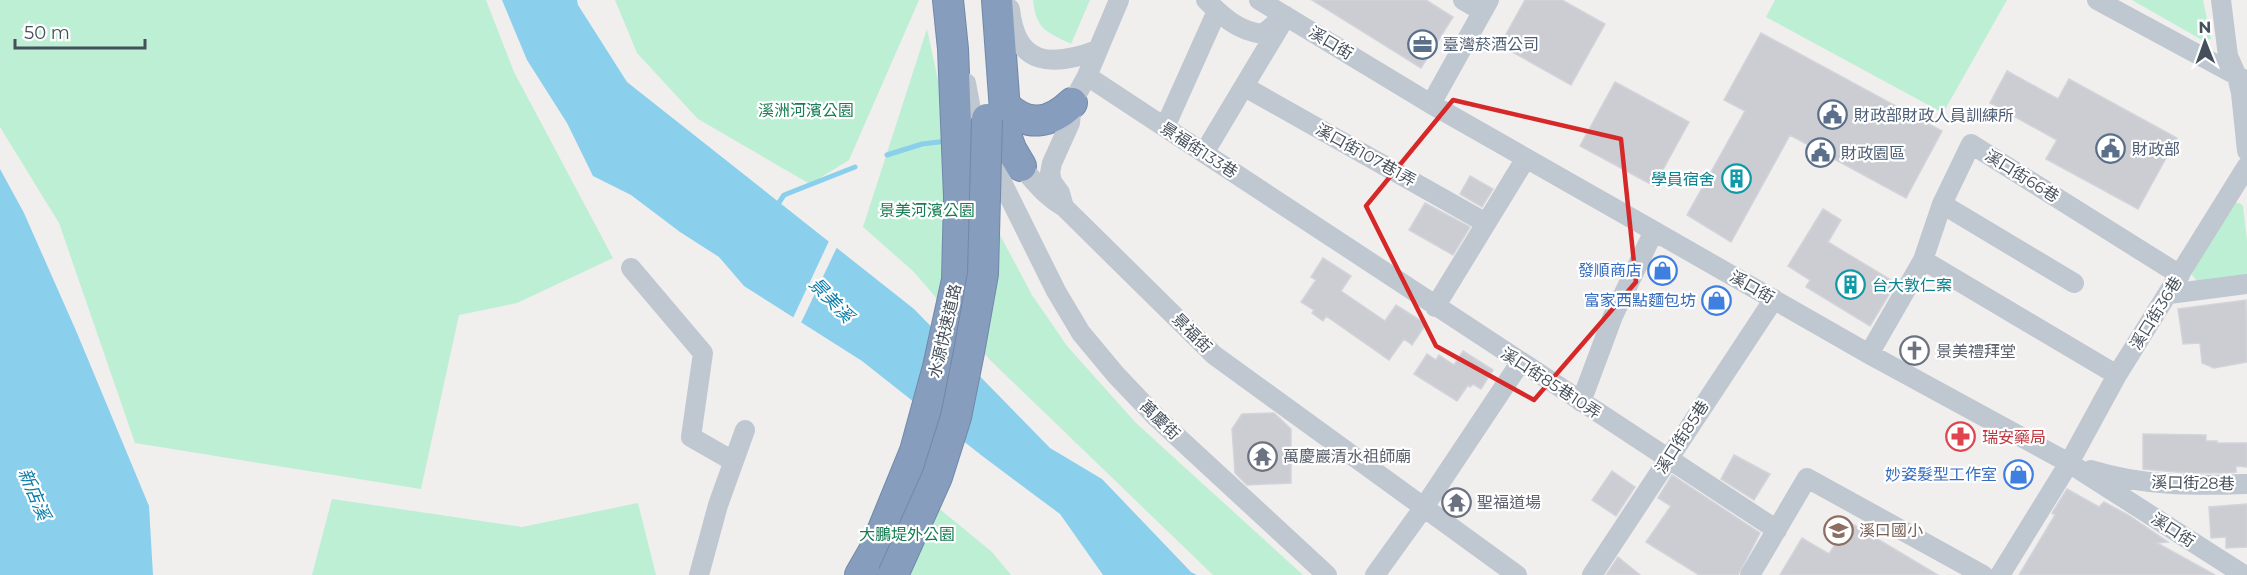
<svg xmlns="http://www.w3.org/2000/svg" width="2247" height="575" viewBox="0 0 2247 575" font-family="Montserrat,'Noto Sans TC',sans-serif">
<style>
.green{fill:#bcefd4}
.water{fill:#8ad0ec}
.pier{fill:#f1eeee}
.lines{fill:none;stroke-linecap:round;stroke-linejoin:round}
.stream{stroke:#8ad0ec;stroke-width:5}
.building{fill:#cbcdd3;stroke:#d2d4da;stroke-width:1.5}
.highway-casing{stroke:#7188a9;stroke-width:32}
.minor{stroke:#bfc7d0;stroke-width:20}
.highway{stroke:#869dbd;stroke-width:30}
.highway-bridge-casing{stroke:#7188a9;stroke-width:32;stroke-linecap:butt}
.highway-bridge{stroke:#869dbd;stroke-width:30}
.marked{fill:none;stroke:#d62828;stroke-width:4.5;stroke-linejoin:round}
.labels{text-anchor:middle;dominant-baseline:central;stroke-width:4.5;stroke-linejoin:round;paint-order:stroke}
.street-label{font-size:16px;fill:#46505c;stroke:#fff}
.service-label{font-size:16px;fill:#4e5e75;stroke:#fff;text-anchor:start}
.park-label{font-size:16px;fill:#177d52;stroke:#fff}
.culture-label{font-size:16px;fill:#0d838f;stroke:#fff;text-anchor:end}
.shop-label{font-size:16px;fill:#366cbe;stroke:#fff;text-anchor:end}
.worship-label{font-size:16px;fill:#5b616d;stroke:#fff;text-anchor:start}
.health-label{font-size:16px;fill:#be3a42;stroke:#fff;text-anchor:start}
.education-label{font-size:16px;fill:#785e54;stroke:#fff;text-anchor:start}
.water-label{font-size:18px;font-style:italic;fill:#0c7ca9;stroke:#fff}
</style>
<rect width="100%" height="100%" fill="#f1eeee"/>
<path class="green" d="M0 0H486L514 72 613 258 517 303 459 315 421 489 135 443 59 223 0 127Z
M615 0H919L849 160 810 184 698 119 637 53Z
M1033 0H1090L1071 44C1047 32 1036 30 1033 0Z
M1775 0H2007L1943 113 1766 17Z
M2132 0H2203L2211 39 2202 40Z
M927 29 947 122 1000 235 1032 295 1067 346 1136 423 1303 575H1213L990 360 913 271 863 227Z
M2235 203H2240L2243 206 2247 241V276L2197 281 2192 275 2193 270Z
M891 469 992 552 1011 575H846Z
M332 499 522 527 638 503 656 575H312Z"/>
<path class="water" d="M502 0H577L578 5 627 82 914 309 1050 448 1102 479 1191 572 1197 575H1103L1060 514 981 455 862 361 744 286 719 257 680 232 631 195 593 176 567 123 527 60Z
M0 169 24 213 77 333 149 506 153 575H0Z"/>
<path class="pier" d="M830 239 838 245 800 325 792 320Z"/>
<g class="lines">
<path class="stream" d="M887 155 922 144 947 141
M776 207 784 195 855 167"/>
</g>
<path class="building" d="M1312 0H1426L1453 17 1421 68Z
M1525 0H1562L1605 24 1571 85 1500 45Z
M1761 33 1942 131 1906 198 1790 135 1731 242 1687 215 1745 111 1724 100Z
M2007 71 2058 99 2069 79 2177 138 2138 209 2046 159 2057 140 1990 103Z
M1615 82 1689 122 1654 186 1580 146Z
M1470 176 1493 189 1482 207 1460 194Z
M1425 203 1470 227 1453 255 1409 230Z
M1823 209 1841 220 1828 242 1896 283 1870 326 1806 287 1810 280 1788 266Z
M1323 258 1351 276 1341 291 1385 321 1396 305 1426 324 1412 345 1404 339 1389 360 1326 316 1323 321 1312 313 1314 310 1301 302 1316 280 1311 277Z
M2246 300 2247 362 2214 368 2202 363 2200 343 2183 344 2178 309Z
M1463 351 1493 370 1481 389 1473 384 1470 387 1468 385 1457 401 1414 374 1427 354 1436 360 1439 355 1454 365Z
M1274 413 1291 429V483L1247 485 1235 473 1232 429 1242 414Z
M2143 434 2206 435V441H2217V443H2247V467L2236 466V472L2227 473H2188L2143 469Z
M1734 455 1770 474 1754 500 1721 479Z
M1612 471 1635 487 1616 516 1592 500Z
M1672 475 1760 533 1738 575H1699L1646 542 1671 506 1658 498Z
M2067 489 2099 507 2104 502 2128 515 2168 542 2157 543 2215 575H2019L2055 515 2052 513Z
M2247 504V547L2226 548V537L2211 538 2209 507Z
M1849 522 1938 575H1780L1802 538 1829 554Z
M1618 557 1640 575H1606Z"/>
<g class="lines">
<defs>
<path id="highway" d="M997 0 1007 138 1011 149 1021 166
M1005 105C1027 128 1050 124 1072 103
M860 575 875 549 915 451 938 367 957 280 959 197 953 49 948 0"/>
</defs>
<use href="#highway" class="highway-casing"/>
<path class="minor" d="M1119 0 1087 76 1072 103 1070 123 1052 163 1050 173 1052 182 1060 193 1064 207 1214 355 1517 575
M1206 0C1223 17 1238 31 1263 34L1281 19
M1259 0 1431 104 1654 231 1869 354 2069 463 2244 575
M1463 0 1482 11
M2097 0 2247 81
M2221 0 2228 56 2237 76 2241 93 2247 151
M1010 9C1016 67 1052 67 1098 50
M1087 76 1777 530
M966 83 972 115 990 158 1056 291 1081 333 1116 375 1157 418 1327 575
M1245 87 1486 223
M1431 104 1489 0
M1165 127 1217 11
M1204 153 1286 16
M1011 159C1032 174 1039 193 1064 207
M1942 204 2074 283
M1923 260 2117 375
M631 268 703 353 691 437 733 461
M2169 294 2247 284
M1435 307 1526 158
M1869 354 1923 260 1942 204 1971 144 2180 275
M1581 402 1613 316 1654 231
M2091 470C2143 486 2193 486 2247 484
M699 575 718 505 745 430
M1375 575 1424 507 1520 363
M1592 575 1774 299
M1750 575 1807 478 1983 575
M2000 575 2069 463 2117 375 2247 166"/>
<use href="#highway" class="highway"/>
<defs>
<path id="highway-bridge" d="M893 575 937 477 956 417 969 352 983 274 987 119"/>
</defs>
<use href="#highway-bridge" class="highway-bridge-casing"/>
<use href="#highway-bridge" class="highway-bridge"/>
</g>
<path class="marked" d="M1453 100 1621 139 1636 282 1534 400 1436 346 1366 206Z"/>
<defs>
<symbol id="office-ring" viewBox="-11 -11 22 22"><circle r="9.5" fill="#fff" stroke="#5c6f8a" stroke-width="1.5"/><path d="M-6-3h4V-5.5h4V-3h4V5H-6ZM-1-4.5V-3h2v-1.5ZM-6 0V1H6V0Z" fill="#5c6f8a"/></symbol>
<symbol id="civic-ring" viewBox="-11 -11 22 22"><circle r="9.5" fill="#fff" stroke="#5c6f8a" stroke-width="1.5"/><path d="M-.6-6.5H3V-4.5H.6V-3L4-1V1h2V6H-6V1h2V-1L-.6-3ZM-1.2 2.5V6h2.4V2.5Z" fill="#5c6f8a"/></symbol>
<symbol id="building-ring" viewBox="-11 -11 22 22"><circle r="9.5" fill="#fff" stroke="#0f9aa8" stroke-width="1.5"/><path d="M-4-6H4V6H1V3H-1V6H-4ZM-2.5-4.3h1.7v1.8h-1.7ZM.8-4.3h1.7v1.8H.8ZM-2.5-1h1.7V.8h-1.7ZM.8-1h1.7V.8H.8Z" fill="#0f9aa8"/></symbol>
<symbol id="shop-ring" viewBox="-11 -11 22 22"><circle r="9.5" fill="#fff" stroke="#3f7fe0" stroke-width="1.5"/><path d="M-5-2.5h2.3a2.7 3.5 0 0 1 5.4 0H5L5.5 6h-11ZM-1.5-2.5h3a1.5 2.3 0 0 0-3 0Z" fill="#3f7fe0"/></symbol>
<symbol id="church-ring" viewBox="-11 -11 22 22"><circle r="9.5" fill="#fff" stroke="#6b7280" stroke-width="1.5"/><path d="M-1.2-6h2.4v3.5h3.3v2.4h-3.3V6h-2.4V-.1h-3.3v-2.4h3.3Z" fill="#6b7280"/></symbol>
<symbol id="pharmacy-ring" viewBox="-11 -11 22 22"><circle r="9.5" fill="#fff" stroke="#e0444e" stroke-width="1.5"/><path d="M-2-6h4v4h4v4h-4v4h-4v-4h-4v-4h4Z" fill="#e0444e"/></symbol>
<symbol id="temple-ring" viewBox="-11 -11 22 22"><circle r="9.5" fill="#fff" stroke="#6b7280" stroke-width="1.5"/><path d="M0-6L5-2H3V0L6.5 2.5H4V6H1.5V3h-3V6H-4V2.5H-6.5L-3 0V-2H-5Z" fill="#6b7280"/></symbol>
<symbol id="school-ring" viewBox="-11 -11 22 22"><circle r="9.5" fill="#fff" stroke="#8d6e63" stroke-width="1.5"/><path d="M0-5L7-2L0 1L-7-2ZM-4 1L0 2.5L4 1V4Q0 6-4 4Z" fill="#8d6e63"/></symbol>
</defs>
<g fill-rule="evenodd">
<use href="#office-ring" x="1406" y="28" width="33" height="33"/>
<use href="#civic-ring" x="1816" y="98" width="33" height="33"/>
<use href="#civic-ring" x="2094" y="132" width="33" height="33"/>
<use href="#civic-ring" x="1804" y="136" width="33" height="33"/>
<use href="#building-ring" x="1720" y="162" width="33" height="33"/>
<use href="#shop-ring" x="1646" y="254" width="33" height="33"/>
<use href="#building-ring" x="1834" y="268" width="33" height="33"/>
<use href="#shop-ring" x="1700" y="284" width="33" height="33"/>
<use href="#church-ring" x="1898" y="334" width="33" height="33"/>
<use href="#pharmacy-ring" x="1944" y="420" width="33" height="33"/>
<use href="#temple-ring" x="1246" y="440" width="33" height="33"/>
<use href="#shop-ring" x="2002" y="458" width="33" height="33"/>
<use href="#temple-ring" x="1440" y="486" width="33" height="33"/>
<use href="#school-ring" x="1822" y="514" width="33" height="33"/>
</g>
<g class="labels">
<g class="street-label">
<text transform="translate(1331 43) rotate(31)">溪口街</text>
<text transform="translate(1199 150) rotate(33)">景福街133巷</text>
<text transform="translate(1366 155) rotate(29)">溪口街107巷1弄</text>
<text transform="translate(2022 176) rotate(32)">溪口街66巷</text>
<text transform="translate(1752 287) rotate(30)">溪口街</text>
<text transform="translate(2156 313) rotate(-58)">溪口街36巷</text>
<text transform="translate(945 331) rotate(-77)">水源快速道路</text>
<text transform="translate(1192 333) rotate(45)">景福街</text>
<text transform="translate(1551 383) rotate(33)">溪口街85巷10弄</text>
<text transform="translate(1160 420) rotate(44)">萬慶街</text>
<text transform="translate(1682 437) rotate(-57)">溪口街85巷</text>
<text transform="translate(2193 483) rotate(1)">溪口街28巷</text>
<text transform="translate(2173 530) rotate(33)">溪口街</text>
</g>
<g class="service-label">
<text x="1443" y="44">臺灣菸酒公司</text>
<text x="1854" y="115">財政部財政人員訓練所</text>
<text x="2132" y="149">財政部</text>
<text x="1841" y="153">財政園區</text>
</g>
<g class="park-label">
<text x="806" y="110">溪洲河濱公園</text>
<text x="927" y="210">景美河濱公園</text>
<text x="907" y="534">大鵬堤外公園</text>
</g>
<g class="culture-label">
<text x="1715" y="179">學員宿舍</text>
<text x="1872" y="285" text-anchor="start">台大敦仁案</text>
</g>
<g class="shop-label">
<text x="1642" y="270">發順商店</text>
<text x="1696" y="300">富家西點麵包坊</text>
<text x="1997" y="474">妙姿髮型工作室</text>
</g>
<g class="worship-label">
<text x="1936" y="351">景美禮拜堂</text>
<text x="1283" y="456">萬慶巖清水祖師廟</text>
<text x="1477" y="502">聖福道場</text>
</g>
<g class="health-label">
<text x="1982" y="437">瑞安藥局</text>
</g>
<g class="education-label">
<text x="1859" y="530">溪口國小</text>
</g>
<g class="water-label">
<text transform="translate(831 300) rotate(46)">景美溪</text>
<text transform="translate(34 494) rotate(67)">新店溪</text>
</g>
</g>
<g transform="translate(2205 42) rotate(359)" stroke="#ffffff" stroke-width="4.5" paint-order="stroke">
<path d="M0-4.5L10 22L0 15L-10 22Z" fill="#46505c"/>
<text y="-9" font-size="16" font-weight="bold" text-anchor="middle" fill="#46505c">N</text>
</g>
<path d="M15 39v9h130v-9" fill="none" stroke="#46505c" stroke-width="3"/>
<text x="24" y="39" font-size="18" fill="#46505c" stroke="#ffffff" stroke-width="4.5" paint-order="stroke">50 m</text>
</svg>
